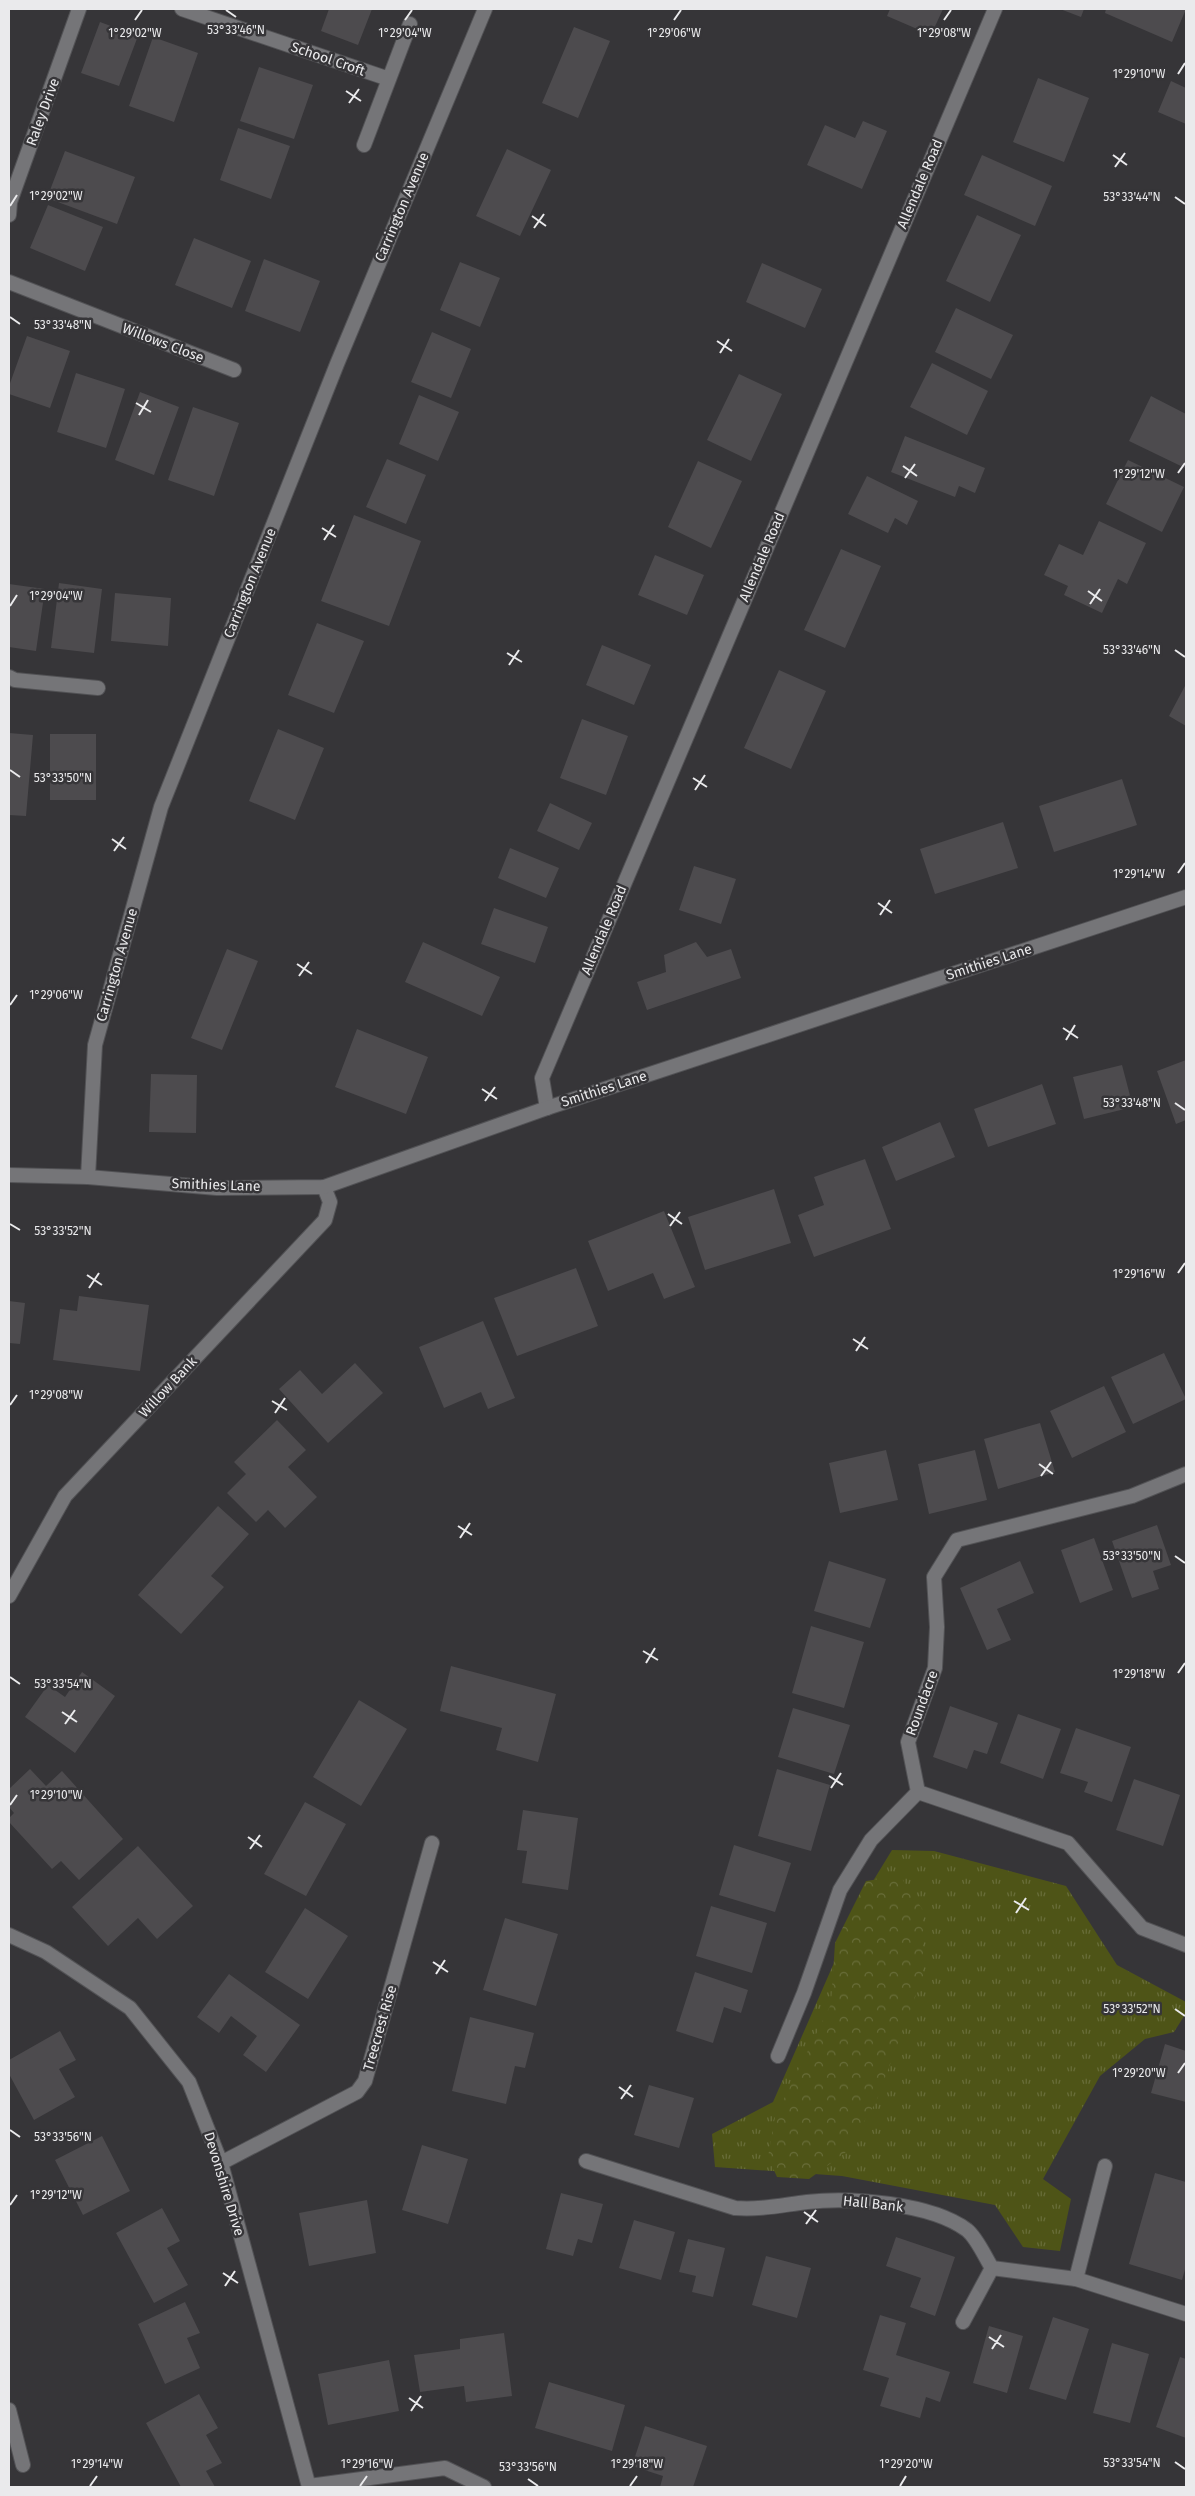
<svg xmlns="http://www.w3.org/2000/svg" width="1195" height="2496" viewBox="0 0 1195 2496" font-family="'Fira Sans',sans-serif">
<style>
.grass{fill:url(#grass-tufts)}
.forest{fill:url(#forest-crowns)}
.building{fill:#4d4b4e}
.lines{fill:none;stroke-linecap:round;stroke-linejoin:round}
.service-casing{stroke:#525255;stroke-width:16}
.minor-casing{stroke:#525255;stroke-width:16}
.tertiary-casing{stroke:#525255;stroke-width:16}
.service{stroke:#757578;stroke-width:14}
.minor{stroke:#757578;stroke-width:14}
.tertiary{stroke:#757578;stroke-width:14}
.ticks{fill:none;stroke:#eaeaec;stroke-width:2}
.labels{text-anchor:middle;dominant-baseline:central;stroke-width:5;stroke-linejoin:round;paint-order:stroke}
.street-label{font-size:14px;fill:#eaeaec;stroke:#363538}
.ticks-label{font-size:12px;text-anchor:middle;fill:#eaeaec;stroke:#363538;stroke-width:5;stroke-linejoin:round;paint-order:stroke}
</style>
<defs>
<pattern id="grass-tufts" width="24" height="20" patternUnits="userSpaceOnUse" patternTransform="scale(1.25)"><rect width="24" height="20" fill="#4e5417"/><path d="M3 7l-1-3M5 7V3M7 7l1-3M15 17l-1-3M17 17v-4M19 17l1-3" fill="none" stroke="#686d39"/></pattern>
<pattern id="forest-crowns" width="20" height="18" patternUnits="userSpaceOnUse" patternTransform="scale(1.25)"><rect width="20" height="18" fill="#4e5417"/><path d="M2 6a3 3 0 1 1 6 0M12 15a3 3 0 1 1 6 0" fill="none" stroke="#686d39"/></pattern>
</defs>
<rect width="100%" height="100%" fill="#363538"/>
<path class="grass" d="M892 1850 934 1851 1066 1886 1117 1965 1186 2002V2013L1174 2032 1145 2039 1100 2076 1043 2179 1071 2199 1060 2251 1023 2247 995 2205 842 2176 715 2167 712 2134 773 2102 862 1899Z"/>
<path class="forest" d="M900 1876 923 1910V1976L876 2102 845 2153 809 2179 777 2177 768 2157 775 2117 831 2004 835 1943 866 1881Z"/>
<path class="building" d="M329 9H372L358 45 321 31Z
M890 9H943L931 35 887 16Z
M1060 9H1084L1081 17Z
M1106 9H1186L1172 42 1105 13Z
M100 22 138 36 119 86 81 73Z
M574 27 610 41 578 118 542 103Z
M153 37 198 53 174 122 129 106Z
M259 67 313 85 294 139 240 121Z
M1038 78 1089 98 1064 162 1013 142Z
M1171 81 1186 88V124L1158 112Z
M863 121 887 131 862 189 807 165 825 125 855 138Z
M238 128 290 146 271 199 220 180Z
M507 149 551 170 520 236 476 216Z
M65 151 135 177 117 224 47 198Z
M982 155 1052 186 1035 226 964 195Z
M48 205 103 227 85 271 30 248Z
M977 215 1021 235 990 302 946 281Z
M194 238 251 261 232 308 175 285Z
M264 259 320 281 300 332 245 311Z
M460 262 500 278 480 327 440 310Z
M762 263 822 289 805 328 746 302Z
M956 308 1013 335 991 379 935 352Z
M432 332 471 349 451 398 411 382Z
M27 336 70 351 50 408 9 394V386Z
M932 363 988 391 967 435 910 407Z
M76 373 125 389 106 448 57 432Z
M739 374 782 394 751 461 707 440Z
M140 392 179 407 154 475 115 460Z
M419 395 459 412 438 461 399 444Z
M1151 396 1186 414 1185 468 1129 441Z
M193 407 239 423 214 496 168 480Z
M905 436 985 468 975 493 959 486 955 497 891 472Z
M387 459 426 475 406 524 366 507Z
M1128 460 1184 487 1162 532 1106 504Z
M698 461 742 481 711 548 668 527Z
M867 476 918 501 907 525 895 518 888 533 848 514Z
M354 515 421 541 389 626 321 601Z
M1099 521 1146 543 1127 584 1118 579 1102 613 1064 595 1068 586 1044 575 1059 544 1083 555Z
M841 549 881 566 845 648 804 630Z
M655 555 704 575 687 615 638 595Z
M59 583 102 589 94 653 51 648Z
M9 584 45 589 36 651 9 647Z
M115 593 171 598 168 646 111 641Z
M317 623 364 641 334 713 288 695Z
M602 645 651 665 634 705 586 685Z
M779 670 826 691 791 769 744 748Z
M1186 684V726L1169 716Z
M582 719 628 736 606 795 560 778Z
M278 729 324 748 295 820 249 801Z
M9 733 33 735 26 816 9 815Z
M50 734H96V800H50Z
M1122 779 1137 825 1054 852 1039 806Z
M550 803 592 823 579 850 537 831Z
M1003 822 1018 868 935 894 920 849Z
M510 848 559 868 546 898 498 878Z
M694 866 736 879 721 924 679 910Z
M494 908 548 927 535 963 481 944Z
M423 942 500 977 482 1016 405 982Z
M696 942 707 957 731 949 741 978 647 1010 637 982 666 972 664 955Z
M227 949 258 961 222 1050 191 1038Z
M357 1029 428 1057 406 1114 335 1087Z
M1186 1060V1120L1176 1124 1157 1071Z
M1122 1065 1133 1107 1084 1119 1073 1077Z
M151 1074 197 1075 196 1133 149 1132Z
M1042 1084 1056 1124 988 1147 974 1109Z
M940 1122 955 1157 896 1181 882 1147Z
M865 1159 891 1229 814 1257 798 1215 824 1205 814 1177Z
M774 1189 791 1243 705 1270 688 1217Z
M664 1211 695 1287 664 1299 653 1273 608 1291 588 1241Z
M576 1268 598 1326 517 1356 494 1298Z
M79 1296 149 1305 140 1371 53 1360 60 1309 77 1311Z
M9 1301 25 1303 20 1344 9 1343Z
M483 1321 515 1398 488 1409 481 1392 444 1408 419 1347Z
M1164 1353 1186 1399 1133 1424 1111 1377Z
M355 1363 383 1393 328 1443 279 1389 300 1370 322 1394Z
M1104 1386 1126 1432 1072 1458 1050 1411Z
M277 1420 306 1450 288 1467 317 1497 285 1528 268 1510 256 1522 227 1493 246 1474 234 1462Z
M1040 1423 1055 1472 998 1489 984 1439Z
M886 1450 898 1500 840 1513 829 1463Z
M975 1450 987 1500 929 1514 918 1464Z
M218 1506 249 1534 211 1576 224 1587 181 1634 138 1595Z
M1157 1525 1171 1565 1153 1571 1159 1589 1132 1598 1112 1541Z
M1094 1538 1113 1590 1080 1603 1061 1550Z
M829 1561 886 1579 870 1628 814 1611Z
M1020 1561 1034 1593 997 1609 1011 1640 987 1650 960 1588Z
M811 1626 864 1642 844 1708 792 1693Z
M451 1666 556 1694 538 1762 496 1750 502 1728 440 1711Z
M82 1672 115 1696 75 1753 25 1717 48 1685 65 1697Z
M359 1700 407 1729 361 1806 313 1777Z
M950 1706 998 1723 987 1754 974 1750 967 1769 933 1757Z
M793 1708 850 1725 834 1774 778 1757Z
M1018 1714 1061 1729 1043 1779 1000 1763Z
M1076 1728 1131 1747 1112 1802 1084 1792 1088 1782 1060 1773Z
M30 1769 46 1786 62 1771 123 1839 79 1880 61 1861 52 1869 9 1822V1818L14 1813 9 1807V1789Z
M777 1769 830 1785 811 1851 758 1836Z
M1134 1779 1180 1795 1163 1846 1116 1830Z
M305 1802 346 1824 306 1896 264 1874Z
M523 1810 578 1818 568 1890 522 1883 527 1851 517 1850Z
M734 1845 791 1863 775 1912 719 1895Z
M138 1846 193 1906 157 1939 138 1918 108 1946 72 1907Z
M711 1906 767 1923 752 1973 696 1956Z
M305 1908 348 1936 308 1999 265 1972Z
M505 1918 558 1934 536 2006 483 1990Z
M695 1972 748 1990 741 2013 724 2007 713 2043 676 2031Z
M229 1974 300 2025 266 2072 243 2055 257 2036 231 2016 219 2033 197 2017Z
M470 2017 534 2033 525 2068 515 2066 506 2104 452 2091Z
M60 2031 76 2060 59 2069 75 2097 34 2120 9 2074V2060Z
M1165 2044 1186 2051V2102L1151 2093Z
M649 2085 694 2098 679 2148 634 2135Z
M102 2136 130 2191 83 2215 55 2160Z
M422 2145 468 2159 448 2224 402 2210Z
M1155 2173 1186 2182V2266L1182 2280 1129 2264Z
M561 2193 603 2204 592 2243 578 2239 573 2256 546 2249Z
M367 2200 376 2253 309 2266 299 2213Z
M162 2208 180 2241 167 2248 188 2285 154 2303 116 2233Z
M634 2220 675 2232 661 2280 619 2268Z
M896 2237 955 2257 935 2316 910 2307 921 2278 886 2266Z
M688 2239 725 2248 713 2297 692 2292 696 2276 679 2272Z
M766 2256 811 2268 797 2318 752 2305Z
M185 2302 200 2333 187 2338 200 2368 165 2384 138 2324Z
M880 2315 906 2323 896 2355 950 2372 940 2402 926 2397 920 2418 880 2406 889 2378 863 2370Z
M1053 2317 1089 2329 1066 2400 1029 2389Z
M989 2326 1023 2336 1007 2393 973 2383Z
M504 2333 512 2396 466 2402 464 2386 420 2392 414 2355 460 2349V2339Z
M1112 2343 1149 2354 1130 2423 1093 2413Z
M1180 2357 1186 2359V2438L1156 2427Z
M389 2360 399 2411 328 2425 318 2374Z
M549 2382 625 2405 612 2451 535 2428Z
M199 2394 218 2428 206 2435 222 2463 206 2471 215 2487H181L146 2423Z
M645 2426 707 2446 693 2487H660L663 2476 632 2466Z"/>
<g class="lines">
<defs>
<path id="service" d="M1076 2279 1105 2166"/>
<path id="minor" d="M182 9 389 79
M364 145 410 24
M9 215 10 202 79 9
M9 282 234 370
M9 677 15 680 98 688
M547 1108 542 1078 995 9
M88 1177 95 1045 161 807 337 364 485 9
M1186 1474 1132 1496 957 1540 934 1577 937 1627 935 1668 908 1742 918 1792 1068 1843 1142 1928 1186 1945
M9 1596 65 1496 325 1220 330 1202 324 1187
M9 1935 46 1952 130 2008 189 2082 221 2163 309 2487
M778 2056 804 1993 840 1890 871 1840 918 1792
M586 2161 735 2208C760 2210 782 2205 807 2202 850 2197 931 2203 967 2230 977 2238 985 2257 992 2268L963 2322
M221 2163 357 2092 365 2081 432 1843
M992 2268 1076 2279 1186 2314
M9 2410 23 2465
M309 2486 445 2468 484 2487"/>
<path id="tertiary" d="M9 1175 88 1177 217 1188 324 1187 547 1108 1186 897"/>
</defs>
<use href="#service" class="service-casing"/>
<use href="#minor" class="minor-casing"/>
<use href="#tertiary" class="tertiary-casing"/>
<use href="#service" class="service"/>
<use href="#minor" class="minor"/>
<use href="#tertiary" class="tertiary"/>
</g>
<path class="ticks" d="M226 10 236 17M135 20 142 10M405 20 412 10M674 20 681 10M944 20 951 10M1178 74 1185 63M346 91 361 101M349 103 359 89M1113 155 1127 165M1115 167 1125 153M1175 197 1185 204M10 206 17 195M532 216 546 226M534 228 544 214M10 317 20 324M717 341 732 351M720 353 729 339M136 403 151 412M139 415 148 400M903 466 917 476M1178 473 1185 463M905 478 915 464M322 528 336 537M324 540 334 525M1088 591 1102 601M1090 604 1100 589M10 606 17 595M1175 650 1185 657M507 653 522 662M509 665 519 650M10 770 20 777M693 778 707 787M695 790 705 775M112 839 126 849M114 851 124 837M1178 873 1185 863M878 903 892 913M880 915 890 900M297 964 312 974M299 976 309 962M10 1005 17 995M1063 1028 1078 1038M1066 1040 1075 1025M482 1089 497 1099M485 1101 495 1087M1175 1103 1185 1110M668 1214 682 1224M10 1224 20 1230M670 1226 680 1212M1178 1273 1185 1263M87 1275 102 1285M89 1288 99 1273M853 1339 868 1349M856 1351 865 1337M272 1401 287 1410M10 1405 17 1395M275 1413 285 1398M1039 1464 1053 1474M1041 1476 1051 1462M458 1526 472 1535M460 1538 470 1523M1175 1556 1185 1563M643 1651 658 1660M646 1663 655 1648M1178 1673 1185 1663M10 1677 20 1684M62 1712 77 1722M65 1724 75 1710M829 1776 843 1785M831 1788 841 1773M10 1805 17 1795M248 1837 262 1847M250 1849 260 1835M1014 1901 1029 1910M1016 1913 1026 1898M433 1962 448 1972M436 1974 445 1960M1175 2009 1185 2016M1178 2073 1185 2063M619 2087 633 2097M621 2099 631 2085M10 2130 20 2137M10 2205 17 2195M804 2212 818 2222M806 2224 816 2210M223 2273 238 2283M225 2286 235 2271M989 2337 1004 2347M992 2349 1001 2335M409 2398 423 2408M411 2411 421 2396M1175 2462 1185 2469M528 2479 538 2486M90 2486 97 2476M360 2486 367 2476M630 2486 637 2476M900 2486 906 2476"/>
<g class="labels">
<g class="street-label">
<text transform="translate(328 59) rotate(19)">School Croft</text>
<text transform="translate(43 112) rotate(-70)">Raley Drive</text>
<text transform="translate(920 184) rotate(-67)">Allendale Road</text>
<text transform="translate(402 207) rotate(-67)">Carrington Avenue</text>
<text transform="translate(163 343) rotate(21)">Willows Close</text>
<text transform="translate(762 557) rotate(-67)">Allendale Road</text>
<text transform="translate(250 583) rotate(-68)">Carrington Avenue</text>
<text transform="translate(604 930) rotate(-67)">Allendale Road</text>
<text transform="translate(989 962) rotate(-18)">Smithies Lane</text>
<text transform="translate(117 965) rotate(-74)">Carrington Avenue</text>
<text transform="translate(604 1089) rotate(-18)">Smithies Lane</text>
<text transform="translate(216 1185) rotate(2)">Smithies Lane</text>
<text transform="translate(168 1387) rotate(-47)">Willow Bank</text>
<text transform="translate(922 1703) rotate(-70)">Roundacre</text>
<text transform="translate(380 2028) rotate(-74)">Treecrest Rise</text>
<text transform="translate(224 2184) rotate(73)">Devonshire Drive</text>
<text transform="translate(873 2204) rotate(6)">Hall Bank</text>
</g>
</g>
<g class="ticks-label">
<text x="236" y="34">53°33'46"N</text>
<text x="135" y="37">1°29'02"W</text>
<text x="405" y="37">1°29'04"W</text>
<text x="674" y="37">1°29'06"W</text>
<text x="944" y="37">1°29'08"W</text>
<text x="1139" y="78">1°29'10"W</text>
<text x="56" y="200">1°29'02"W</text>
<text x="1132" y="201">53°33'44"N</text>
<text x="63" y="329">53°33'48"N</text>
<text x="1139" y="478">1°29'12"W</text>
<text x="56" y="600">1°29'04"W</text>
<text x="1132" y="654">53°33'46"N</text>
<text x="63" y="782">53°33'50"N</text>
<text x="1139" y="878">1°29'14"W</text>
<text x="56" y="999">1°29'06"W</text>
<text x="1132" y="1107">53°33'48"N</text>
<text x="63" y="1235">53°33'52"N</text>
<text x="1139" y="1278">1°29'16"W</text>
<text x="56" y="1399">1°29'08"W</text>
<text x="1132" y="1560">53°33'50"N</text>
<text x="1139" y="1678">1°29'18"W</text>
<text x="63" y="1688">53°33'54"N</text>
<text x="56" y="1799">1°29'10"W</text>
<text x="1132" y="2013">53°33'52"N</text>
<text x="1139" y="2077">1°29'20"W</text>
<text x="63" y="2141">53°33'56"N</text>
<text x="56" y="2199">1°29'12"W</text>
<text x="1132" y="2467">53°33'54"N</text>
<text x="97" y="2468">1°29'14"W</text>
<text x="367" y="2468">1°29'16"W</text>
<text x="637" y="2468">1°29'18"W</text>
<text x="906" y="2468">1°29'20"W</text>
<text x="528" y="2471">53°33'56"N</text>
</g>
<rect width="1195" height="2496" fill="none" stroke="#eaeaec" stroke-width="20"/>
</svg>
